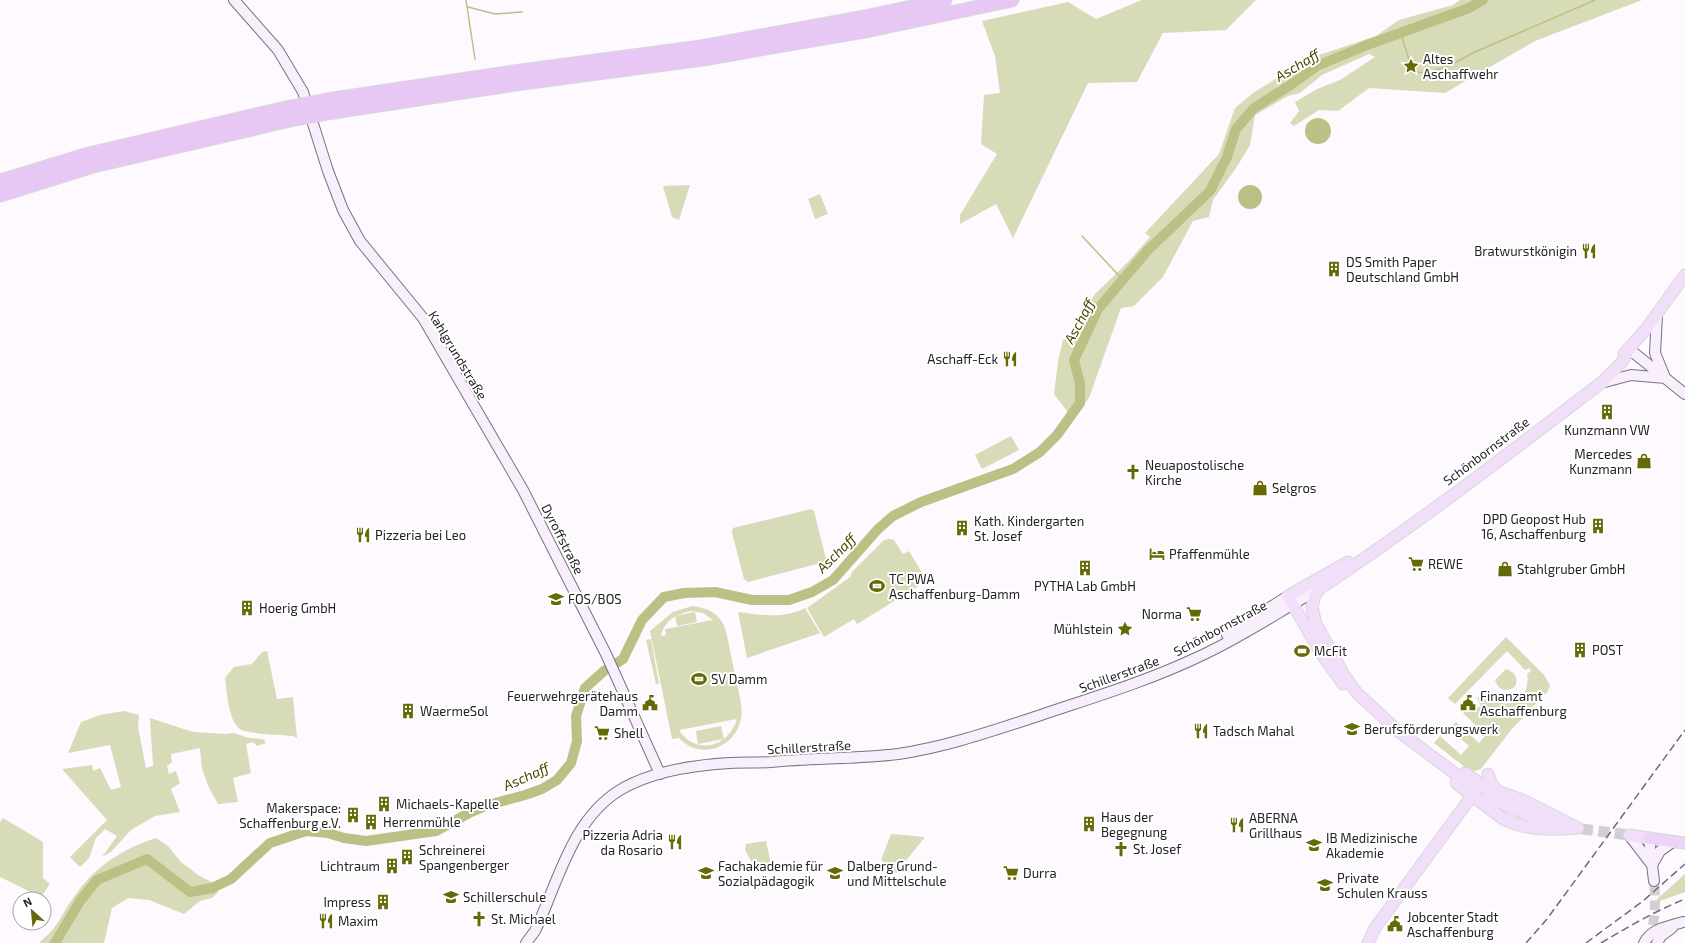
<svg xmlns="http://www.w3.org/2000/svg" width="1685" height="943" viewBox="0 0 1685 943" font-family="'Exo 2',sans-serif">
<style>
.green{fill:#d8dbb7;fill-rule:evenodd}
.water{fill:#bcc084}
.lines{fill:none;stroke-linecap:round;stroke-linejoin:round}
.stream{stroke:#bcc084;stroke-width:1.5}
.river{stroke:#bcc084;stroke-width:10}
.secondary-tunnel{stroke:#d2ced3;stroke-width:10;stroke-dasharray:10 5;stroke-linecap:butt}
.primary-tunnel{stroke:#d2ced3;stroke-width:11;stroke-dasharray:11 5.5;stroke-linecap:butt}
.secondary-casing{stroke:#78747a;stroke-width:12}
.primary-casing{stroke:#d8d7d8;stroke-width:13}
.trunk-casing{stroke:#d8d7d8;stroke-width:13}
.motorway-casing{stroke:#d8d7d8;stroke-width:15}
.secondary{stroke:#f8eefc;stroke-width:10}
.primary{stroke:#f1def9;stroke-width:11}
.trunk{stroke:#ecd3f7;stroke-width:11}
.motorway{stroke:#e7c8f5;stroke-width:13}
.rail{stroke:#706d71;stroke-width:1.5;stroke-dasharray:8 4;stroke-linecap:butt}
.motorway-bridge-casing{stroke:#d8d7d8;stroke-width:15;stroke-linecap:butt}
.motorway-bridge{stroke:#e7c8f5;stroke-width:13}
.labels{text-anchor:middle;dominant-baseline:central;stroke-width:4;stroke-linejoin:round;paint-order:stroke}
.poi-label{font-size:13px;fill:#242225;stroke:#fff;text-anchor:start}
.street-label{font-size:13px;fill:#242225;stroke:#fff}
.water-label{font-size:14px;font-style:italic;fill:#474800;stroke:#fff}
</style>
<rect width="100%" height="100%" fill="#fdf9ff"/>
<path class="green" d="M1142 0H1256L1226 30 1163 33 1137 82 1088 83 1013 238 996 204 960 224V215L997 154 981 144 984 95 1000 93 995 56 982 21 1068 2 1096 19Z
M1460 0H1642L1535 41 1445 93 1369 88 1338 111 1319 110 1294 126 1290 123 1299 111 1295 102 1317 89 1340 80 1375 57 1369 54 1322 75 1300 93 1288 96 1255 115 1250 145 1238 165 1213 200 1209 217 1193 221 1163 277 1134 306 1121 308 1089 398 1073 419 1054 394 1058 361 1063 340 1073 338 1094 295 1129 261 1150 237 1145 233 1219 154 1235 108 1253 93 1310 58 1376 36 1399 20 1453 5Z
M690 185 679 220 672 217 663 186Z
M820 194 828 214 815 219 808 199Z
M1011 436 1019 450 982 469 975 455Z
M811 509 814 511 826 559 825 562 748 582 744 579 732 533 733 528Z
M889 539 894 540 903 554 909 551 927 581 857 624 854 619 824 637 807 608 850 577 852 572 884 540Z
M692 606C702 607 713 610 719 618 722 621 724 625 725 628 729 642 731 657 734 670 736 684 744 706 741 718 736 748 700 761 679 738L672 739 650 631 673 612ZM692 611 703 613 713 620 665 629 666 635 661 636C664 621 677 613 692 611ZM737 719C729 747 696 756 679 730Z
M805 608 820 633 747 658 738 612C761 615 783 619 805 608Z
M695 612 697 622 677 626 675 616Z
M1506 637 1544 675 1550 685 1548 691 1511 730 1481 769 1471 772 1434 743 1440 736 1461 755 1469 746 1450 729 1456 722 1479 743 1486 735 1463 713 1467 709 1469 712 1481 706 1477 698 1489 692C1503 715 1532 701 1527 674L1531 671 1529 668 1525 670 1507 651 1455 704 1448 698Z
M651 639 659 684H656L646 640Z
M267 651 277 699 293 697 297 738 293 736C282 735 246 734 240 729 228 720 227 692 225 678L234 667 252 664 262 652Z
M1506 669C1515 672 1519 678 1515 687 1505 692 1499 691 1495 680Z
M124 711 139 715 138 727 146 768 153 766 150 718 193 732 225 734 234 733 249 738 263 739 266 743 257 746 253 742 246 744 251 773 233 778 238 802 218 804 209 788 202 769 200 748 171 754 172 762 167 766 169 774 176 771 180 783 171 789 180 812 155 816 131 830 111 852 102 857 117 836 105 829 96 838 89 858 80 867 70 857 107 820 62 769 92 765 93 771 100 768 111 790 121 787 110 745 68 753 81 722 100 715Z
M721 726 724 739 698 744 696 731Z
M3 818 43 842V878L50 884 41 897 0 877V822Z
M891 834 925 837 896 873 881 860Z
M156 838 168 846 181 862 198 875 215 884 218 892 212 898 200 901 184 914 149 900 128 898 112 908 104 943H39C44 938 50 933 54 928 62 917 68 904 76 894 96 866 124 848 156 838Z
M766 841 771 864 756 870 745 850 746 844Z
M1685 874V892L1657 902V899Z"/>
<path class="water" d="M1305 131a13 13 0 1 1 26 0a13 13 0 1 1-26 0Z
M1238 197a12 12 0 1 1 24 0a12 12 0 1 1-24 0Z"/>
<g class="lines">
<path class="stream" d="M466 0 475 59
M468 7 495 14 522 12
M1401 34 1411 66 1417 72 1428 73 1451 65 1475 52 1595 0
M1082 236 1123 280"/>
<path class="river" d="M55 943 80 901 97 880 147 859 190 892 212 888 231 879 270 843 306 831 328 833 344 838 366 841 436 831 469 813 488 805 525 795 542 789 557 780 571 763 577 741 576 716 585 688 604 671 623 659 642 620 664 597 684 593 715 592 752 600H789L812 592 833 580 878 529 893 516 921 502 1013 469 1040 452 1057 435 1080 403V384L1074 360 1098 309 1148 250 1210 191 1227 157 1236 129 1254 108 1292 84 1317 66 1367 45 1469 8 1483 0"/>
<path class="secondary-tunnel" d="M1650 940C1655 920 1656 901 1654 881"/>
<path class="primary-tunnel" d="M1582 829 1629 835"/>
<defs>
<path id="secondary" d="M234 0 278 50 303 92 328 171 343 210 360 241 423 318 523 490 606 654 660 774
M1657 315 1655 353 1664 375
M1629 349 1685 394
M1601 383 1631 375 1665 378
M1227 635 1288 596
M1629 835 1652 865
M1649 838 1654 881
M1652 865 1660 851 1674 841
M526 943 535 931C558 883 571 820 620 790 650 772 695 765 730 763 743 762 757 763 771 762 813 758 856 759 898 754 946 747 992 731 1038 716 1091 698 1145 682 1196 658 1239 639 1278 612 1319 589
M1644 943C1652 928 1667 927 1683 922
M1657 943 1661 936 1672 928"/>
<path id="primary" d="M1624 354 1646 329 1685 275
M1343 684 1322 655 1288 596 1348 562
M1390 725 1469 784
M1396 729 1357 693 1344 675 1316 624 1312 607 1315 596 1319 589C1416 525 1509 453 1601 383L1622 362 1629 349
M1465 773 1487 788 1523 800 1578 828
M1488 774 1491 783 1498 792
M1456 783 1503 819C1527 831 1552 830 1578 828
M1488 797 1528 815 1566 826
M1629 835 1649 838
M1368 943 1375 928 1477 789"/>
<path id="trunk" d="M1649 838 1685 843"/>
<path id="motorway" d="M327 100 521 71 701 47 865 17 945 0
M333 112 522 83 703 59 870 30 1012 0
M0 181 89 154 286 108
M0 195 93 166 290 120"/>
</defs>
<use href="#secondary" class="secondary-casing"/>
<use href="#primary" class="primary-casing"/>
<use href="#trunk" class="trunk-casing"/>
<use href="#motorway" class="motorway-casing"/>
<use href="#secondary" class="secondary"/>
<use href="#primary" class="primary"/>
<use href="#trunk" class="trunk"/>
<use href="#motorway" class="motorway"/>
<path class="rail" d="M1526 943 1547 919 1685 730
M1586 943 1643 901 1685 864
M1601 943C1628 927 1655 911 1685 899"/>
<defs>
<path id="motorway-bridge" d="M286 108 327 100
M290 120 333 112"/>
</defs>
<use href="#motorway-bridge" class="motorway-bridge-casing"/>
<use href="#motorway-bridge" class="motorway-bridge"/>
</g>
<defs>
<symbol id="sight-bare" viewBox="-9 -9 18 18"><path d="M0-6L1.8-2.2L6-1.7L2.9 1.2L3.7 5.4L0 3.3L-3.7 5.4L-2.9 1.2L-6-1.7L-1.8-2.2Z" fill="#676907" stroke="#fff" stroke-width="2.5" paint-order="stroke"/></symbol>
<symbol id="restaurant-bare" viewBox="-9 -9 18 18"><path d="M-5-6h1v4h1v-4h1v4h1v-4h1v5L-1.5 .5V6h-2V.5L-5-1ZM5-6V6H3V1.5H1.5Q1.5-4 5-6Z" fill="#676907" stroke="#fff" stroke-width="2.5" paint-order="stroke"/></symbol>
<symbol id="building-bare" viewBox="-9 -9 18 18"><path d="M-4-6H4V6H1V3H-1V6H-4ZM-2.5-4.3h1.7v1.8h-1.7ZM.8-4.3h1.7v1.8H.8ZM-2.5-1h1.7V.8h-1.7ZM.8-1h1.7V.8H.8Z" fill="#676907" stroke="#fff" stroke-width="2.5" paint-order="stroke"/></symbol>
<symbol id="shop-bare" viewBox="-9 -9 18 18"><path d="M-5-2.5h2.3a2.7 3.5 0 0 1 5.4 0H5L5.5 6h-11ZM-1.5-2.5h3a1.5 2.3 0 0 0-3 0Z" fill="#676907" stroke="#fff" stroke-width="2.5" paint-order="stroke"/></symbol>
<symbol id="church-bare" viewBox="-9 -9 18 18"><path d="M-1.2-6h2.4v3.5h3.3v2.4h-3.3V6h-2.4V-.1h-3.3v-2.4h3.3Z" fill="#676907" stroke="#fff" stroke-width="2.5" paint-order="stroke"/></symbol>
<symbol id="hotel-bare" viewBox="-9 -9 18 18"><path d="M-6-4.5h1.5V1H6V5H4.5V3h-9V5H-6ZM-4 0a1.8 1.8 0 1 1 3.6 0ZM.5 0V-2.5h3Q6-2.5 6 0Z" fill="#676907" stroke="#fff" stroke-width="2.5" paint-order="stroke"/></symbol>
<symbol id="supermarket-bare" viewBox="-9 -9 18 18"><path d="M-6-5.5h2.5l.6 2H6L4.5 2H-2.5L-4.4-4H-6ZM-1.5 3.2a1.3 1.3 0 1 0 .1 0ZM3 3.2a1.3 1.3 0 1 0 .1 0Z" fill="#676907" stroke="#fff" stroke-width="2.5" paint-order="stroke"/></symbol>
<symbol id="stadium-bare" viewBox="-9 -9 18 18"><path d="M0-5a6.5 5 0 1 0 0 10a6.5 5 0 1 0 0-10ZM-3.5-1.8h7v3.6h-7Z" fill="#676907" stroke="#fff" stroke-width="2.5" paint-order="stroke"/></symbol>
<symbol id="school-bare" viewBox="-9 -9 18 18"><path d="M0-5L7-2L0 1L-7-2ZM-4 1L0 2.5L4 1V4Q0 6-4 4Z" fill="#676907" stroke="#fff" stroke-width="2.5" paint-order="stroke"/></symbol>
<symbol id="civic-bare" viewBox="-9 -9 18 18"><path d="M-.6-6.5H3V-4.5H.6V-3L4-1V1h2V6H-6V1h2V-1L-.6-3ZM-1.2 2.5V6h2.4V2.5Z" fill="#676907" stroke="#fff" stroke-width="2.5" paint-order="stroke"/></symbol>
<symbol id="university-bare" viewBox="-9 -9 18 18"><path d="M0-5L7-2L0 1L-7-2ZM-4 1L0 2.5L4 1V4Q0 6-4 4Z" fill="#676907" stroke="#fff" stroke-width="2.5" paint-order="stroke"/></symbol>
</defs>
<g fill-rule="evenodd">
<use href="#sight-bare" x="1400" y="55" width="22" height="22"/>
<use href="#restaurant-bare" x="1578" y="240" width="22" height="22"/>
<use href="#building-bare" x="1323" y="258" width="22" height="22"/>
<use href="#restaurant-bare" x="999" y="348" width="22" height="22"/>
<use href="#building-bare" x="1596" y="401" width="22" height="22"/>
<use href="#shop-bare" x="1633" y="450" width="22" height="22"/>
<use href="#church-bare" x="1122" y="461" width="22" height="22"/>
<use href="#shop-bare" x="1249" y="477" width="22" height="22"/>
<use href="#building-bare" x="1587" y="515" width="22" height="22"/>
<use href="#building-bare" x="951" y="517" width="22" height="22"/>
<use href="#restaurant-bare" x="352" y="524" width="22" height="22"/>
<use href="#hotel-bare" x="1146" y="543" width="22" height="22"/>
<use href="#supermarket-bare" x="1405" y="553" width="22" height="22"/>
<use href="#building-bare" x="1074" y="557" width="22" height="22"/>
<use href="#shop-bare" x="1494" y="558" width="22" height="22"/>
<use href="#stadium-bare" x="866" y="575" width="22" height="22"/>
<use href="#school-bare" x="545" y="588" width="22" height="22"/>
<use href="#building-bare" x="236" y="597" width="22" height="22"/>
<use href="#supermarket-bare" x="1183" y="603" width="22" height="22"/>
<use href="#sight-bare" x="1114" y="618" width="22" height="22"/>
<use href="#building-bare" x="1569" y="639" width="22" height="22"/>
<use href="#stadium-bare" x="1291" y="640" width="22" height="22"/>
<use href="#stadium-bare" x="688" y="668" width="22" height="22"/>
<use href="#civic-bare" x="639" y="692" width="22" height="22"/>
<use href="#civic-bare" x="1457" y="692" width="22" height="22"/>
<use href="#building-bare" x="397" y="700" width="22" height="22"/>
<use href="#school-bare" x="1341" y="718" width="22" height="22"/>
<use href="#restaurant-bare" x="1190" y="720" width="22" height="22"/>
<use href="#supermarket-bare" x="591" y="722" width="22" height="22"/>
<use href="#building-bare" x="373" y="793" width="22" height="22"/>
<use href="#building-bare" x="342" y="804" width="22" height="22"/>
<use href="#building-bare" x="360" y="811" width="22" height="22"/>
<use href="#building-bare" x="1078" y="813" width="22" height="22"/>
<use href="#restaurant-bare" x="1226" y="814" width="22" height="22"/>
<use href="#restaurant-bare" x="664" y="831" width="22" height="22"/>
<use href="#university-bare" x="1303" y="834" width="22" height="22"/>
<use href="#church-bare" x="1110" y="838" width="22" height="22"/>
<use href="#building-bare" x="396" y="846" width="22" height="22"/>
<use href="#building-bare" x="381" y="855" width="22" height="22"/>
<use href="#university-bare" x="695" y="862" width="22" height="22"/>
<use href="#school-bare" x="824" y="862" width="22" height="22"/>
<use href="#supermarket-bare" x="1000" y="862" width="22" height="22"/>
<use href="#school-bare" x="1314" y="874" width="22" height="22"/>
<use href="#school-bare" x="440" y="886" width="22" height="22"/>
<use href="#building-bare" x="372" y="891" width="22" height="22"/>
<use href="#church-bare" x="468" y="908" width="22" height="22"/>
<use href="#restaurant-bare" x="315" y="910" width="22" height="22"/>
<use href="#civic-bare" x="1384" y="913" width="22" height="22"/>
</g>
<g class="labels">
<g class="poi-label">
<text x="1423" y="59">Altes<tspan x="1423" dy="15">Aschaffwehr</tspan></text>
<text x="1577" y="251" text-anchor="end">Bratwurstkönigin</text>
<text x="1346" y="262">DS Smith Paper<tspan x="1346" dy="15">Deutschland GmbH</tspan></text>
<text x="998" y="359" text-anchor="end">Aschaff-Eck</text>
<text x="1607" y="430" text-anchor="middle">Kunzmann VW</text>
<text x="1632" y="454" text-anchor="end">Mercedes<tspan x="1632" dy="15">Kunzmann</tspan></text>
<text x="1145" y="465">Neuapostolische<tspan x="1145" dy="15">Kirche</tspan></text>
<text x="1272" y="488">Selgros</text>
<text x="1586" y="519" text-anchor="end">DPD Geopost Hub<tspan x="1586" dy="15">16, Aschaffenburg</tspan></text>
<text x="974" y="521">Kath. Kindergarten<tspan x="974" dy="15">St. Josef</tspan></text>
<text x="375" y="535">Pizzeria bei Leo</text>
<text x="1169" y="554">Pfaffenmühle</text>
<text x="1428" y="564">REWE</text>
<text x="1517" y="569">Stahlgruber GmbH</text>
<text x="889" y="579">TC PWA<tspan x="889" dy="15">Aschaffenburg-Damm</tspan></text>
<text x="1085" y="586" text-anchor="middle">PYTHA Lab GmbH</text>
<text x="568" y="599">FOS/BOS</text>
<text x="259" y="608">Hoerig GmbH</text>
<text x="1182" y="614" text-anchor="end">Norma</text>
<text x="1113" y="629" text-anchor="end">Mühlstein</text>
<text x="1592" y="650">POST</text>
<text x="1314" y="651">McFit</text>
<text x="711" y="679">SV Damm</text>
<text x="638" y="696" text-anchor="end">Feuerwehrgerätehaus<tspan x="638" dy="15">Damm</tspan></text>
<text x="1480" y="696">Finanzamt<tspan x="1480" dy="15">Aschaffenburg</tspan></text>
<text x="420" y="711">WaermeSol</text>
<text x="1364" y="729">Berufsförderungswerk</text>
<text x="1213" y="731">Tadsch Mahal</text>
<text x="614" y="733">Shell</text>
<text x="396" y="804">Michaels-Kapelle</text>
<text x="341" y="808" text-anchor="end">Makerspace:<tspan x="341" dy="15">Schaffenburg e.V.</tspan></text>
<text x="1101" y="817">Haus der<tspan x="1101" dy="15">Begegnung</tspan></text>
<text x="1249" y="818">ABERNA<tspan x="1249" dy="15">Grillhaus</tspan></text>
<text x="383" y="822">Herrenmühle</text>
<text x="663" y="835" text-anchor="end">Pizzeria Adria<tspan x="663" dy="15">da Rosario</tspan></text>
<text x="1326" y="838">IB Medizinische<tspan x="1326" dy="15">Akademie</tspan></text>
<text x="1133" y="849">St. Josef</text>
<text x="419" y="850">Schreinerei<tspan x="419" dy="15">Spangenberger</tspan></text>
<text x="380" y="866" text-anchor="end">Lichtraum</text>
<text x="718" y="866">Fachakademie für<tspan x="718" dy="15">Sozialpädagogik</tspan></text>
<text x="847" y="866">Dalberg Grund-<tspan x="847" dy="15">und Mittelschule</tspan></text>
<text x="1023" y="873">Durra</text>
<text x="1337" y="878">Private<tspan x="1337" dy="15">Schulen Krauss</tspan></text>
<text x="463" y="897">Schillerschule</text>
<text x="371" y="902" text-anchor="end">Impress</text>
<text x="1407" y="917">Jobcenter Stadt<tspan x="1407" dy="15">Aschaffenburg</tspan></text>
<text x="491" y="919">St. Michael</text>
<text x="338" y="921">Maxim</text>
</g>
<g class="street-label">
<text transform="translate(458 355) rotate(59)">Kahlgrundstraße</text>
<text transform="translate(1486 451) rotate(-37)">Schönbornstraße</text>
<text transform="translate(563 539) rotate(63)">Dyroffstraße</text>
<text transform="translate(1220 628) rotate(-28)">Schönbornstraße</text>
<text transform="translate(1119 674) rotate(-20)">Schillerstraße</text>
<text transform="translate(809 747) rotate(-3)">Schillerstraße</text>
</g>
<g class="water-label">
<text transform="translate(1297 65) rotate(-31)">Aschaff</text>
<text transform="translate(1079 321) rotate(-62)">Aschaff</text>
<text transform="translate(836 553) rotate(-45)">Aschaff</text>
<text transform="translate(526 776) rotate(-24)">Aschaff</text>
</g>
</g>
<g transform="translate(32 911) rotate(333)"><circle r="19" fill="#ffffff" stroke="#a7a7a8"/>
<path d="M0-3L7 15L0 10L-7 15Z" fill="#676907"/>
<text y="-6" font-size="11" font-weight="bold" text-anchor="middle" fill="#242225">N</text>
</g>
</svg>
